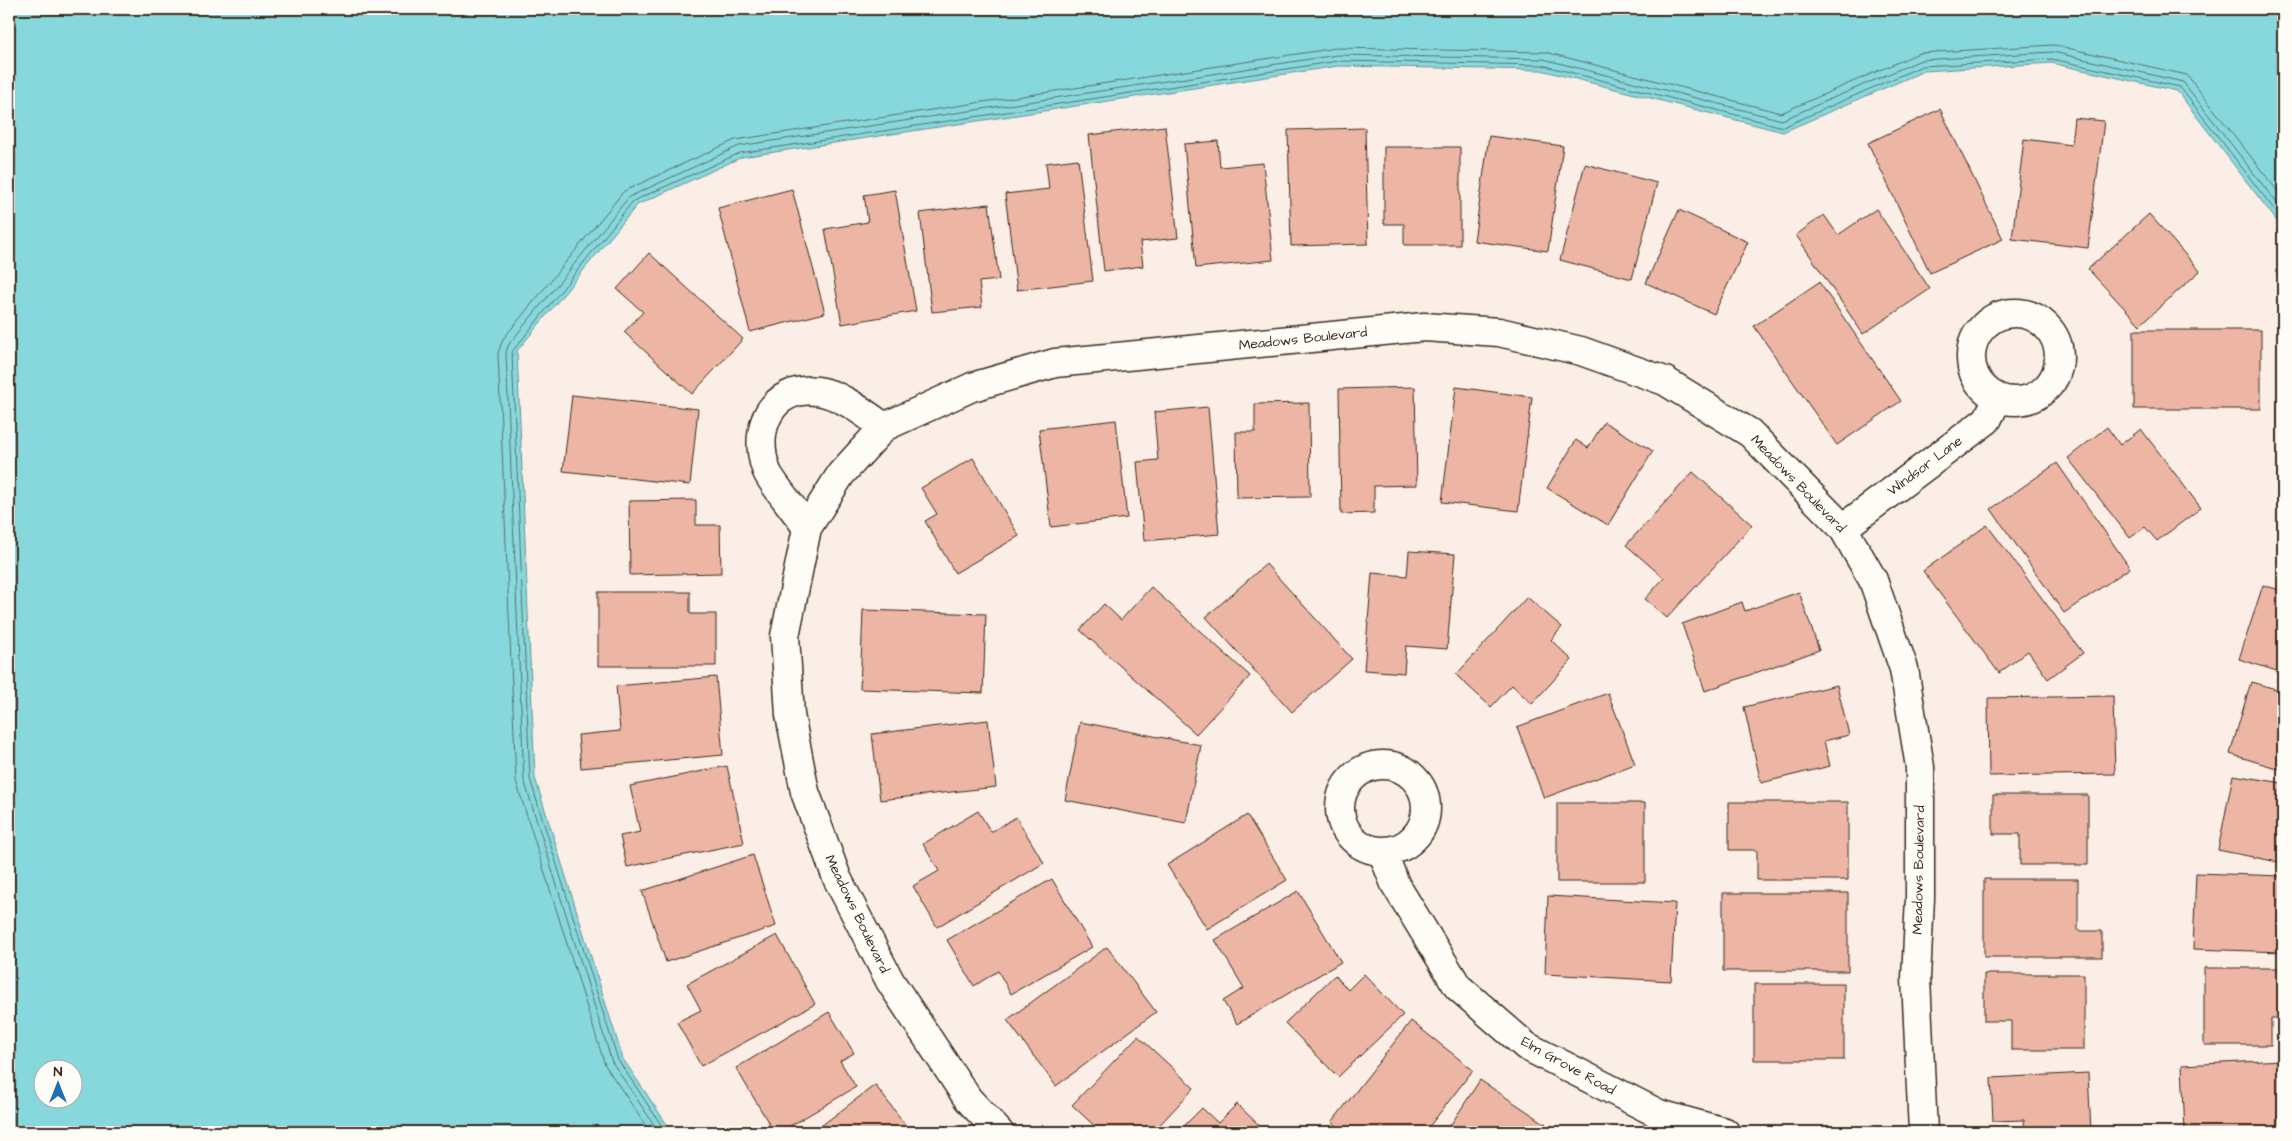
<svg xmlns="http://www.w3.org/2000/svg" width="2292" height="1141" viewBox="0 0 2292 1141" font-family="'Architects Daughter',sans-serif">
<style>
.water{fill:#87d8dd;stroke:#699291;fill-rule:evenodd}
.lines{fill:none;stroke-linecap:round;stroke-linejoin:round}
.shore{stroke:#59706a;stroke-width:1}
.building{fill:#edb5a3;stroke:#3b2a1e}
.street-casing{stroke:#3b2a1e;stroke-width:31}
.street{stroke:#fdfcf7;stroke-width:28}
.labels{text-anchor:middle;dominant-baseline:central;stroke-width:4.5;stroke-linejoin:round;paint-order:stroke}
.street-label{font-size:14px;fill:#3b2a1e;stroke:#fdfcf7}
</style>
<rect width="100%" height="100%" fill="#faeee6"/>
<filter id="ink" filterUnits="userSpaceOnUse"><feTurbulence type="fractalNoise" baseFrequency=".02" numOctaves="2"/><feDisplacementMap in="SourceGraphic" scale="10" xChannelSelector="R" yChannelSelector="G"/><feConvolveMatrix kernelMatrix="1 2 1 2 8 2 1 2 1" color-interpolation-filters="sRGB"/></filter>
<g filter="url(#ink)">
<path class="water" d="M9 9H2283V229L2177 91 2051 63 1924 71 1783 132 1541 70 1338 66 742 157 637 205 517 351 535 778 623 1059 672 1132H9ZM42 1068H72V1098H42Z"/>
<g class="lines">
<path class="shore" d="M650 1132 605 1065 516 781 498 353 503 339 624 191 735 140 1336 48 1545 52 1781 113 1919 53 2054 45 2187 75 2283 198
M659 1132 612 1062 524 780 506 352 509 344 629 197 739 146 1337 55 1543 59 1782 120 1921 60 2053 52 2183 82 2283 211
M666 1132 618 1060 530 779 512 352 633 201 740 153 1338 61 1542 65 1783 127 1922 66 2052 59 2180 87 2283 221"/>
</g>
<path class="building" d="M1940 109 2003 239 1930 273 1868 143Z
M2074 118 2104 121 2088 248 2012 239 2024 139 2071 145Z
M1165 126 1178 238 1140 242 1143 266 1104 271 1089 135Z
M1365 128 1368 244 1291 246 1288 130Z
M1489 136 1563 146 1548 251 1474 241Z
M1218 141 1220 167 1263 163 1273 260 1196 268 1184 144Z
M1384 147H1460V245H1404V224H1384Z
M1078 159 1093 281 1017 290 1005 194 1049 189 1046 163Z
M1585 164 1657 183 1632 279 1560 260Z
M792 189 825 313 750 332 718 208Z
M895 190 916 311 842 324 825 229 868 222 864 195Z
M989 204 999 280 979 282 982 307 932 312 920 213Z
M1876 209 1930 289 1863 334 1796 235 1824 215 1838 235Z
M1679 210 1748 242 1714 314 1646 283Z
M2149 214 2200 271 2140 325 2088 269Z
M649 253 743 339 692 394 624 332 643 312 617 289Z
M1819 282 1901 401 1837 445 1754 326Z
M2134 330H2261V409H2134Z
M1415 387 1417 485 1374 486V513L1341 514 1339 389Z
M1456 387 1532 397 1518 511 1442 502Z
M572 395 698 409 690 485 563 471Z
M1309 403 1310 497 1237 498 1236 432H1255V404Z
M1208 407 1219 534 1144 541 1137 462 1158 460 1154 412Z
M1116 420 1127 518 1051 527 1039 429Z
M1604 422 1653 451 1608 525 1547 488 1576 440 1588 448Z
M2107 427 2120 445 2141 429 2201 508 2157 541 2145 527 2130 538 2068 458Z
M973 458 1019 536 955 573 925 521 937 514 921 488Z
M2057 463 2130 568 2064 613 1991 509Z
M1693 472 1752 525 1667 618 1645 599 1664 578 1626 545Z
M696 500V525H720L721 573 630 575 629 501Z
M1987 525 2083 653 2048 679 2028 651 1999 673 1923 571Z
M1409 551 1455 554 1447 649 1406 646 1404 673 1364 670 1372 573 1407 576Z
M1266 564 1352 659 1292 712 1206 617Z
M2263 585 2283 591V673L2239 659Z
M1151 587 1250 676 1196 734 1080 630 1104 604 1121 620Z
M598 592H690V614H716V666H598Z
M1799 592 1819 650 1705 691 1682 624 1742 602 1745 611Z
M1527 597 1562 627 1551 640 1572 660 1532 704 1512 685 1491 707 1456 675Z
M863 610 986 614 983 693 860 689Z
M716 677 723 755 581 768 578 735 620 731 616 686Z
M2251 682 2283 691V770L2230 754Z
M1837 685 1849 735 1824 741 1830 766 1761 783 1744 707Z
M1608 693 1635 764 1544 798 1517 727Z
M2113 696 2115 774 1989 776 1988 698Z
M988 720 996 787 880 800 872 734Z
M1080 722 1201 745 1186 823 1065 800Z
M727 766 744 843 627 867 620 836 640 832 630 786Z
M2233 775 2283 783V863L2218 850Z
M1993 795H2088V865H2020V834H1993Z
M1729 802H1848V880H1757V850H1729Z
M1557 803H1645V882H1557Z
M978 811 991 832 1016 817 1044 863 937 927 913 886 939 871 923 844Z
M1247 815 1287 880 1207 929 1167 865Z
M753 855 776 926 666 962 642 891Z
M2196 873 2283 876V952L2193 949Z
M1052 879 1092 947 1011 994 998 971 974 986 947 940Z
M1984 879H2078V931H2102V957H1984Z
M1298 891 1341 962 1237 1024 1223 1001 1244 988 1215 940Z
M1723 893H1848V971H1723Z
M1548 896 1675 903 1671 981 1545 974Z
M777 935 815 1004 701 1066 677 1022 701 1010 687 984Z
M1107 947 1156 1012 1056 1086 1007 1020Z
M2204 968H2283V1019H2271V1045H2204Z
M1364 974 1403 1015 1338 1077 1285 1023 1335 975 1348 990Z
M1984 974H2084V1050H2011V1021H1984Z
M1754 984H1844V1060H1754Z
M829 1012 854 1053 840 1061 856 1087 780 1132H774L736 1068Z
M1411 1021 1473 1070 1425 1132H1345L1332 1122Z
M1138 1036 1194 1088 1153 1132H1101L1072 1105Z
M2283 1060V1132H2185L2182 1065Z
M2088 1073 2091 1132H2025L2024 1120 1993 1121 1991 1078Z
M1480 1080 1546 1124 1540 1132H1446Z
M875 1085 911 1132H813Z
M1237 1104 1266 1132H1178L1202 1108 1218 1123Z
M1552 1126 1566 1132H1550Z"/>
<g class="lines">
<defs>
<path id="street" d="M1971 357a44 44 0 1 1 88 0a44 44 0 1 1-88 0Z
M807 528C799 515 769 480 766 469 752 429 771 386 817 391 841 394 865 414 884 427
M1843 528 1987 420 1998 398
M1340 808a43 43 0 1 1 86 0a43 43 0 1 1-86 0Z
M1382 851 1395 884 1458 987 1526 1046 1659 1114 1725 1132
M999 1132 968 1099 890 981 837 878 805 792 790 715 785 636 807 528 841 474 884 427 972 387 1055 363 1424 327 1499 332 1581 351 1665 381 1750 433 1843 528 1873 580 1904 669 1920 767V898L1916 978 1923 1132"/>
</defs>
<use href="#street" class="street-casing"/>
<use href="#street" class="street"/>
</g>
</g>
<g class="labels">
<g class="street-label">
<text transform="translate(1303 339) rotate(-6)">Meadows Boulevard</text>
<text transform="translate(1925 466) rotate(-37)">Windsor Lane</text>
<text transform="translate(1798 484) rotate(46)">Meadows Boulevard</text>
<text transform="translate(1919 870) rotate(-89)">Meadows Boulevard</text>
<text transform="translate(857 914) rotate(64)">Meadows Boulevard</text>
<text transform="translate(1568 1066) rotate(29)">Elm Grove Road</text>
</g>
</g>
<rect width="2292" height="1141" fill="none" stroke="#fdfcf7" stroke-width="30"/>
<rect x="15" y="15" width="2262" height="1111" fill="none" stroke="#3b2a1e" stroke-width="2" filter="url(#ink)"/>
<g transform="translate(58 1084)"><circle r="24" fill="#fdfcf7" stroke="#afa8a0"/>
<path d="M0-4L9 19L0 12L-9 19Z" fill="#1f6fb2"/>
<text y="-8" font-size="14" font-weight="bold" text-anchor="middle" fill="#3b2a1e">N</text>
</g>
</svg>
